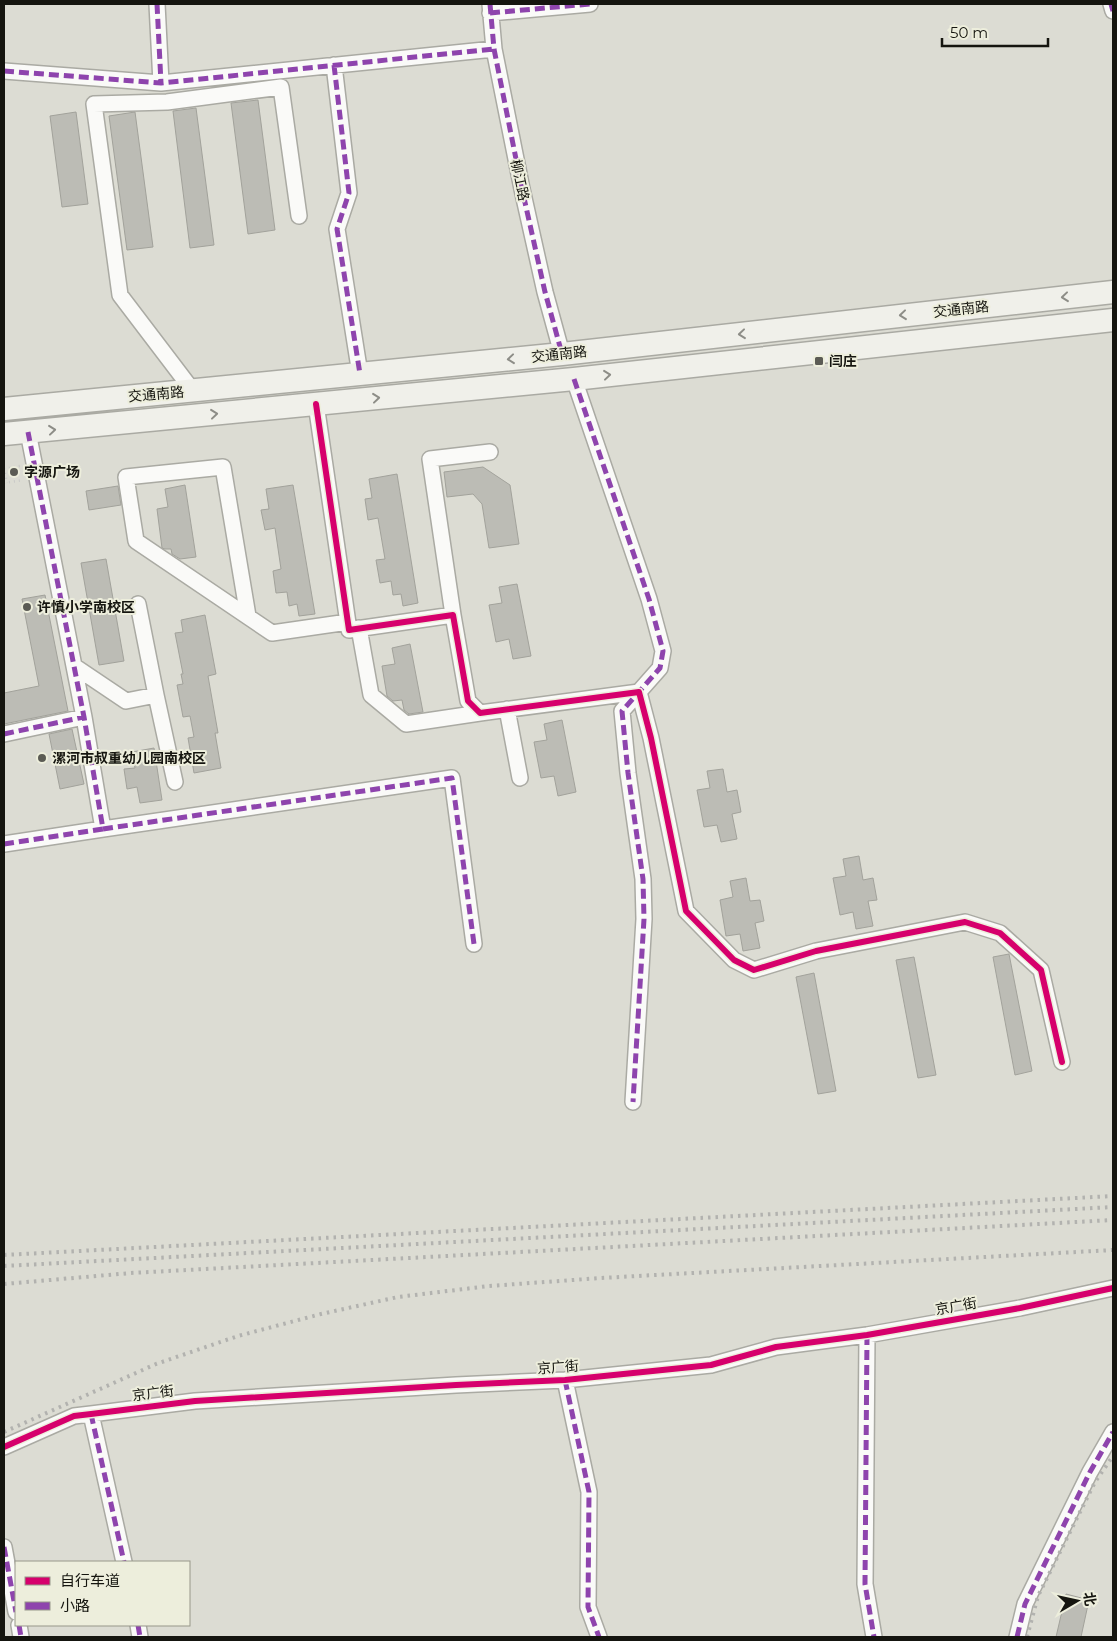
<svg xmlns="http://www.w3.org/2000/svg" width="1117" height="1641" viewBox="0 0 1117 1641" font-family="Montserrat,'Noto Sans SC',sans-serif">
<style>
.building{fill:#bcbcb5;stroke:#a2a29b}
.lines{fill:none;stroke-linecap:round;stroke-linejoin:round}
.minor-casing{stroke:#aaaaa3;stroke-width:18}
.secondary-casing{stroke:#aaaaa3;stroke-width:25}
.path{stroke:#c9c9c7;stroke-width:2.5;stroke-dasharray:1 4;stroke-linecap:butt}
.minor{stroke:#fafaf8;stroke-width:15}
.secondary{stroke:#f0f0ea;stroke-width:22}
.rail{stroke:#b2b2af;stroke-width:4;stroke-dasharray:2.5 5;stroke-linecap:butt}
.quiet{stroke:#8e44ad;stroke-width:5;stroke-dasharray:10 5;stroke-linecap:butt}
.cycleway-casing{stroke:#edeedc;stroke-width:9}
.cycleway{stroke:#d6006c;stroke-width:6}
.oneway{stroke:#8d8d87}
.poi-dot{fill:#5b5b54;stroke:#edeedc;stroke-width:2}
.labels{text-anchor:middle;dominant-baseline:central;stroke-width:4;stroke-linejoin:round;paint-order:stroke}
.street-label{font-size:14px;fill:#15150f;stroke:#edeedc}
.poi-label{font-size:14px;font-weight:bold;fill:#15150f;stroke:#edeedc;text-anchor:start}
</style>
<rect width="100%" height="100%" fill="#dcdcd3"/>
<path class="building" d="M258 100 275 230 248 234 231 103Z
M196 108 214 245 190 248 173 111Z
M76 112 88 204 62 207 50 116Z
M135 112 153 247 127 250 109 116Z
M483 467 510 485 519 544 489 548 482 504 473 494 447 497 444 472Z
M397 474 418 603 403 606 401 594 393 595 391 581 380 583 376 560 385 559 378 518 368 520 365 499 372 498 369 479Z
M185 485 196 557 180 559 172 554 171 549H165L162 548 157 509 168 507 165 489Z
M293 485 315 614 299 616 297 604 289 606 287 592 276 593 273 571 281 569 275 528 265 530 261 510 269 509 266 489Z
M118 486 121 505 89 510 86 491Z
M106 559 124 661 99 665 81 563Z
M517 584 531 656 513 659 509 639 496 642 489 605 502 603 499 587Z
M45 595 68 711 4 724V693L39 686 22 599Z
M205 615 216 674 208 676 218 733H215L221 768 194 773 188 738 194 737 190 716 183 717 177 685 183 684 181 674H183L175 633 183 632 181 620Z
M410 644 423 712 409 714 404 710 402 700 393 701 387 696 382 666 395 664 392 648Z
M562 720 576 792 558 796 554 776 541 778 534 742 547 740 544 724Z
M72 729 84 784 60 789 49 734Z
M154 748 162 800 140 803 137 787 127 789 124 769 135 768 132 752Z
M723 769 727 792 737 790 741 812 732 814 737 839 721 842 717 825 704 827 697 790 710 788 707 771Z
M859 856 863 880 873 878 877 900 868 901 873 926 856 929 853 912 840 915 833 878 846 876 843 859Z
M746 878 750 901 760 900 764 921 755 923 760 948 743 951 740 934 726 936 720 900 733 897 730 881Z
M1009 954 1032 1071 1015 1075 993 957Z
M914 957 936 1075 918 1078 896 960Z
M814 973 836 1091 818 1094 796 977Z
M1066 1594 1089 1600 1081 1637H1056Z"/>
<g class="lines">
<defs>
<path id="minor" d="M157 4 161 83
M490 4 494 49 522 189 545 292 562 354
M1111 4 1113 11
M490 13 590 4
M334 65 349 193 337 229 360 374
M4 71 161 83 494 49
M574 379 649 599 663 651 660 668 622 711 628 773 643 879 644 919 633 1102
M193 391 120 295 94 104 167 102 281 87 299 216
M316 404 349 630 453 615 468 701 480 713 639 692 651 738 686 911 734 960 754 970 816 951 965 922 1000 933 1041 970 1062 1062
M138 604 156 695 175 782
M453 615 430 459 490 452
M248 616 223 467 126 477 136 541 272 633 348 622
M359 628 371 695 406 724 480 713
M74 666 126 701 156 695
M507 709 520 778
M4 734 84 717
M103 829 452 778 474 944
M4 844 103 829 84 717 28 432
M867 1335 865 1584 874 1637
M565 1380 589 1492 588 1607 599 1637
M91 1414 124 1562
M4 1447 74 1416 91 1414 195 1401 456 1385 565 1380 711 1365 776 1347 867 1335 1020 1308 1113 1288
M4 1547 16 1612
M19 1625 21 1637
M138 1625 140 1637
M1017 1637 1025 1604 1090 1472 1113 1432"/>
<path id="secondary" d="M4 409 562 354 1113 292
M4 434 574 379 1113 320"/>
</defs>
<use href="#minor" class="minor-casing"/>
<use href="#secondary" class="secondary-casing"/>
<path class="path" d="M4 468 7 483
M4 469 20 466
M4 483 23 480"/>
<use href="#minor" class="minor"/>
<use href="#secondary" class="secondary"/>
<path class="rail" d="M4 1255 1113 1196
M4 1266 1113 1207
M4 1284 131 1273 1113 1220
M4 1432 156 1364 238 1336 321 1314 398 1297 489 1286 601 1278 1113 1250
M1027 1637 1038 1596 1095 1482 1113 1456"/>
<path class="quiet" d="M157 4 161 83
M490 4 494 49 522 189 545 292 562 354
M1111 4 1113 11
M490 13 590 4
M334 65 349 193 337 229 360 374
M4 71 161 83 494 49
M574 379 649 599 663 651 660 668 622 711 628 773 643 879 644 919 633 1102
M4 734 84 717
M103 829 452 778 474 944
M4 844 103 829 84 717 28 432
M867 1335 865 1584 874 1637
M565 1380 589 1492 588 1607 599 1637
M91 1414 124 1562
M4 1547 16 1612
M19 1625 21 1637
M138 1625 140 1637
M1017 1637 1025 1604 1090 1472 1113 1432"/>
<defs>
<path id="cycleway" d="M316 404 349 630 453 615 468 701 480 713 639 692 651 738 686 911 734 960 754 970 816 951 965 922 1000 933 1041 970 1062 1062
M4 1447 74 1416 91 1414 195 1401 456 1385 565 1380 711 1365 776 1347 867 1335 1020 1308 1113 1288"/>
</defs>
<use href="#cycleway" class="cycleway-casing"/>
<use href="#cycleway" class="cycleway"/>
</g>
<defs><path id="oneway-chevron" d="M-2-3.5L2.5 0L-2 3.5" fill="none" stroke-width="1.6" stroke-linecap="round" stroke-linejoin="round" transform="scale(1.25)"/></defs>
<g class="oneway">
<use href="#oneway-chevron" transform="translate(1065 297) rotate(174)"/>
<use href="#oneway-chevron" transform="translate(903 315) rotate(174)"/>
<use href="#oneway-chevron" transform="translate(742 334) rotate(174)"/>
<use href="#oneway-chevron" transform="translate(511 359) rotate(174)"/>
<use href="#oneway-chevron" transform="translate(607 375) rotate(-6)"/>
<use href="#oneway-chevron" transform="translate(376 398) rotate(-6)"/>
<use href="#oneway-chevron" transform="translate(214 414) rotate(-6)"/>
<use href="#oneway-chevron" transform="translate(52 430) rotate(-6)"/>
</g>
<g class="poi-dot">
<rect x="814" y="356" width="10" height="10" rx="2.5"/>
<circle cx="14" cy="472" r="5"/>
<circle cx="27" cy="607" r="5"/>
<circle cx="42" cy="758" r="5"/>
</g>
<g class="labels">
<g class="street-label">
<text transform="translate(520 180) rotate(78)">柳江路</text>
<text transform="translate(961 309) rotate(-6)">交通南路</text>
<text transform="translate(559 354) rotate(-6)">交通南路</text>
<text transform="translate(156 394) rotate(-5)">交通南路</text>
<text transform="translate(956 1306) rotate(-10)">京广街</text>
<text transform="translate(558 1367) rotate(-4)">京广街</text>
<text transform="translate(153 1393) rotate(-7)">京广街</text>
</g>
<g class="poi-label">
<text x="829" y="361">闫庄</text>
<text x="24" y="472">字源广场</text>
<text x="37" y="607">许慎小学南校区</text>
<text x="52" y="758">漯河市叔重幼儿园南校区</text>
</g>
</g>
<rect width="1117" height="1641" fill="none" stroke="#15150f" stroke-width="10"/>
<rect x="15" y="1561" width="175" height="65" fill="#edeedc" stroke="#97978a"/>
<rect x="25" y="1577" width="25" height="8" fill="#d6006c" stroke="#97978a"/>
<text x="60" y="1586" font-size="15" fill="#15150f">自行车道</text>
<rect x="25" y="1602" width="25" height="8" fill="#8e44ad" stroke="#97978a"/>
<text x="60" y="1611" font-size="15" fill="#15150f">小路</text>
<g transform="translate(1077 1601) rotate(81)" stroke="#edeedc" stroke-width="4" paint-order="stroke">
<path d="M0-4L9 19L0 12L-9 19Z" fill="#15150f"/>
<text y="-8" font-size="14" font-weight="bold" text-anchor="middle" fill="#15150f">北</text>
</g>
<path d="M942 38v8h106v-8" fill="none" stroke="#15150f" stroke-width="2.5"/>
<text x="950" y="38" font-size="15" fill="#15150f" stroke="#edeedc" stroke-width="4" paint-order="stroke">50 m</text>
</svg>
